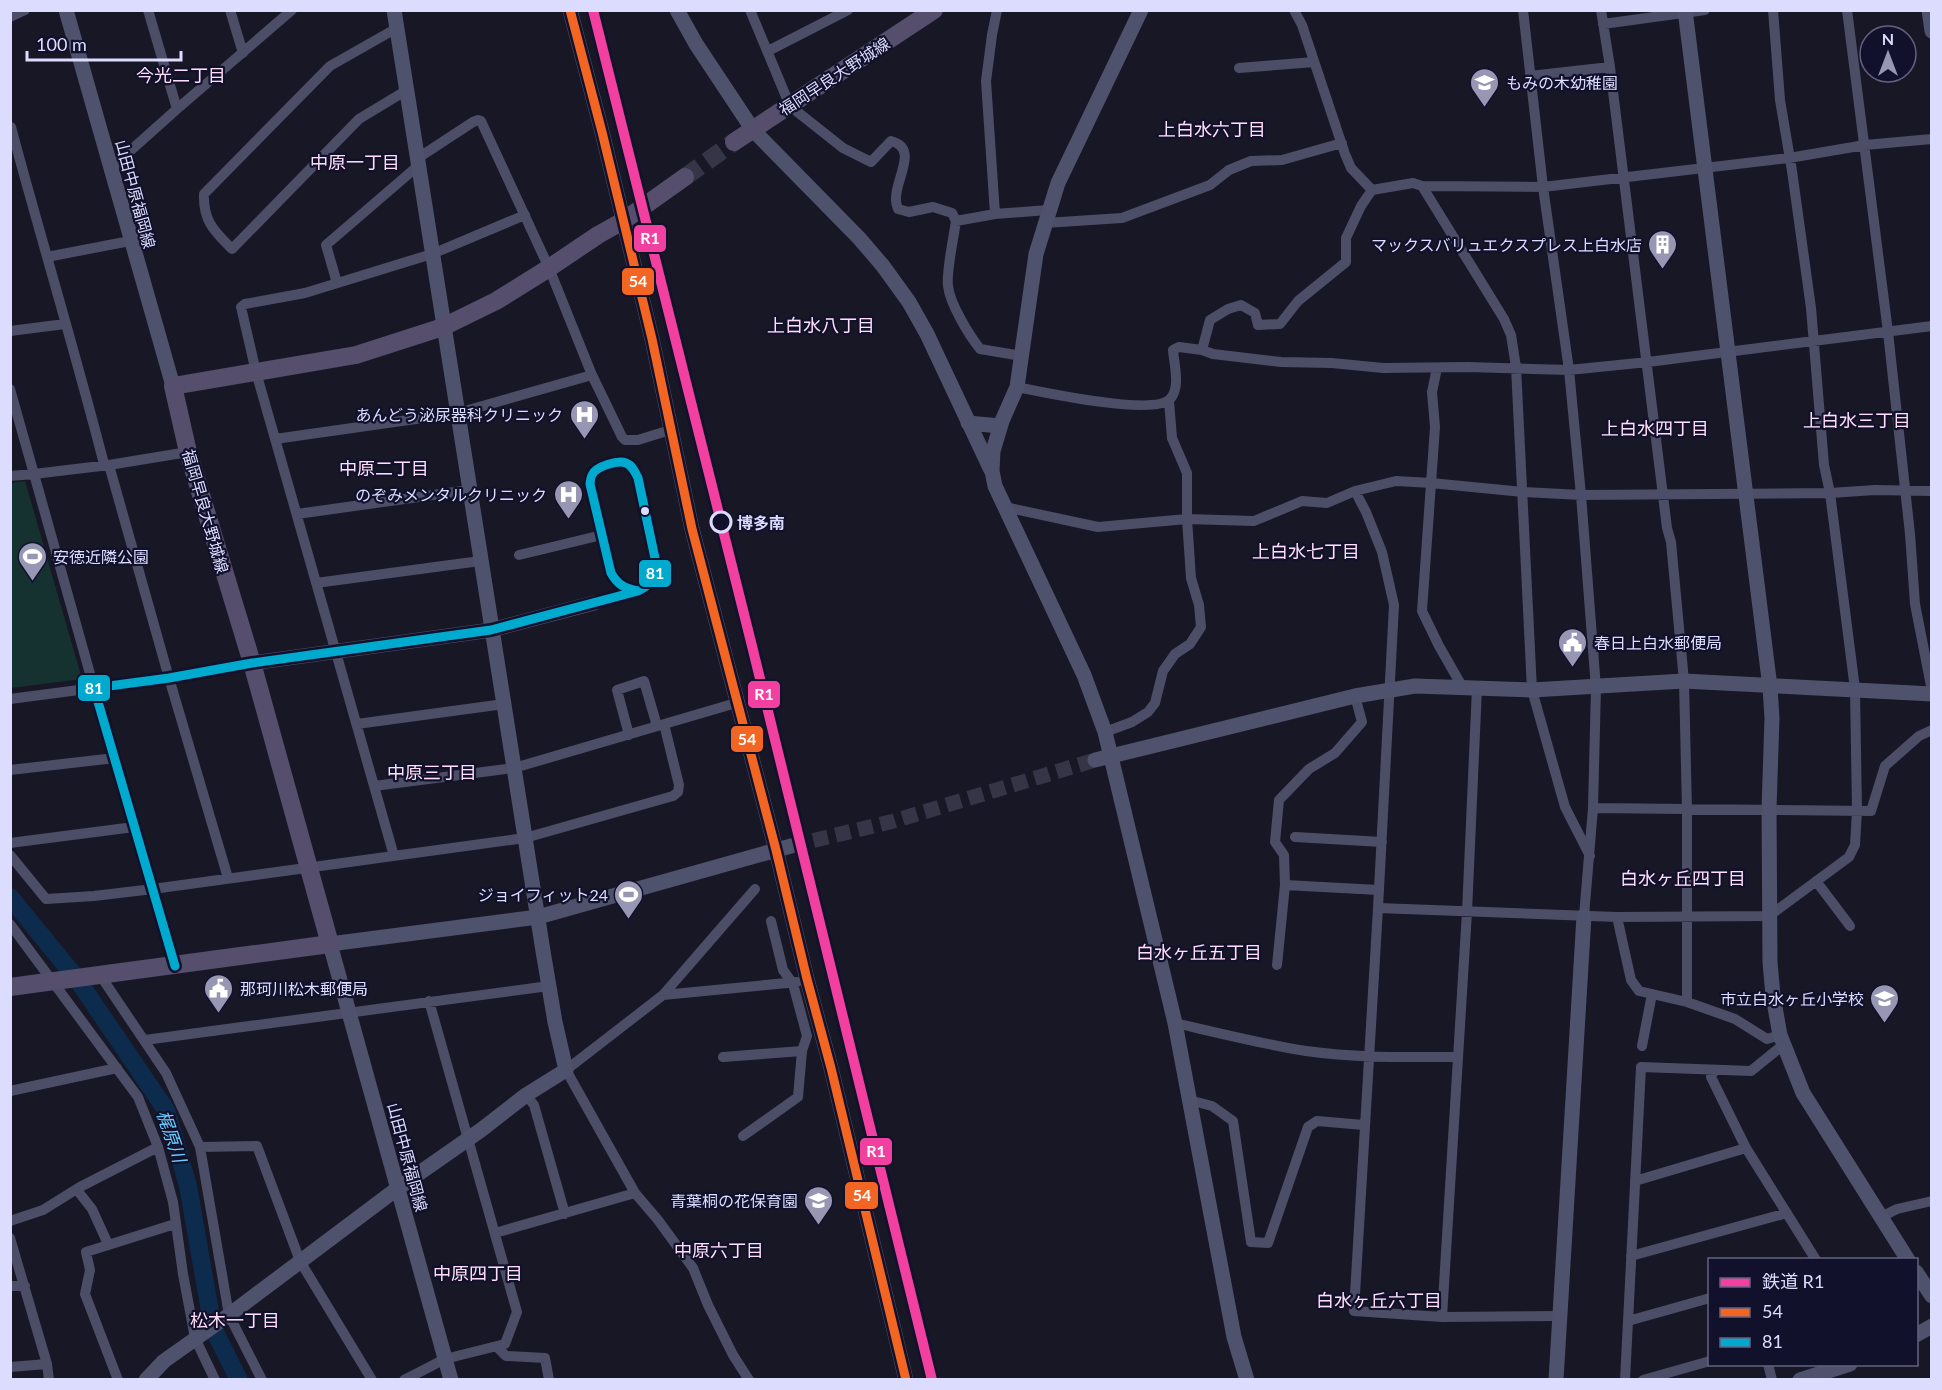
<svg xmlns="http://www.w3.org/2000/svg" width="1942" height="1390" viewBox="0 0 1942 1390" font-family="Lato,'Noto Sans JP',sans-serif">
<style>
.green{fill:#153230}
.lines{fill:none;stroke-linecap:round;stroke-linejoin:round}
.river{stroke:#0d2b4c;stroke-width:18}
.secondary-tunnel{stroke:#353547;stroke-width:15;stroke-dasharray:15 8;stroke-linecap:butt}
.primary-tunnel{stroke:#353547;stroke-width:18;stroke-dasharray:18 9;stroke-linecap:butt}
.street{stroke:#4c4e67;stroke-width:10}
.secondary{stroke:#4f526c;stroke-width:15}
.primary{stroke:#554e6c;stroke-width:18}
.bus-1-casing{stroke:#12112c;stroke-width:14}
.bus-2-casing{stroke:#12112c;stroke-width:14}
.bus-1{stroke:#f26522;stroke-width:9}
.bus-2{stroke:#00a9ce;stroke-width:9}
.rail-1-casing{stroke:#12112c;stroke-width:15}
.rail-1{stroke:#f240a1;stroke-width:10}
.bus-dot{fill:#dcdcff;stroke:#12112c;stroke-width:2}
.stop-dot{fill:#12112c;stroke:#dcdcff;stroke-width:3}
.labels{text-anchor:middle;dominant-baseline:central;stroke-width:4.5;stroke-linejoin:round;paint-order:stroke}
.street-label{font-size:16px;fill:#dcdcff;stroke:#12112c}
.poi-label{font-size:16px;fill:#dcdcff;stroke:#12112c;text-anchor:end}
.stop-label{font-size:16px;font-weight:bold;fill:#dcdcff;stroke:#12112c;text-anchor:start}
.neighbourhood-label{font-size:18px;fill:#ffdef7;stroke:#12112c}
.water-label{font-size:18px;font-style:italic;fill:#6accff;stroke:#12112c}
.line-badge{stroke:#12112c;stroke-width:2}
.badge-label{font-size:16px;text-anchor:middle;font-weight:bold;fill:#fff}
</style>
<rect width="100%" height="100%" fill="#181726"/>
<path class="green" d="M25 481 82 679 11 688V483Z"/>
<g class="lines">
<path class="river" d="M10 897 77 979 166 1110 188 1186 213 1328 239 1380"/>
<path class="secondary-tunnel" d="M791 846 894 821 1095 760"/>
<path class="primary-tunnel" d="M685 177 734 142"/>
<path class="street" d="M148 10 177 109
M230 10 243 53
M750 10 790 106 843 148 871 162 891 141C920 148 894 181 896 200 896 203 897 206 898 209L909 212 933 207 952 213 956 221 995 214 1048 210
M1294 10 1302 25 1345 154 1351 168 1372 190 1413 183 1422 186 1504 319 1511 335 1516 367 1532 690 1565 807 1590 856
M1523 10 1543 187 1569 370 1581 495 1596 688 1593 808 1584 916
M1601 10 1610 67 1667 528 1671 542 1684 681 1687 810V1002L1735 1019 1767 1039 1780 1035
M1773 10 1780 100 1792 171 1811 308 1824 465 1830 493 1875 490 1932 491
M1847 10 1888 332 1910 534 1915 604 1932 691
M10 17 25 10
M1603 24 1705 10
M397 28 330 66 204 194C203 221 214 231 232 249L359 119 407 90
M768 51 848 10
M1239 68 1314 62
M1530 76 1610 67
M11 127C41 239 75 351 104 464
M418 158 473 122 478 120 481 121 549 268 592 375 622 437 625 440H638L670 430
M111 168 177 109 292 10
M1422 186 1543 187 1789 158 1865 145 1932 139
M995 214 986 81 992 35 997 10
M956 221C954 236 946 272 948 286 950 304 969 335 980 349L1022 356
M1045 223 1122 218 1210 185 1229 170 1251 161 1282 160 1342 143
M47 257 130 241
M337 283 326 245 419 165
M10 331 65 324
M1202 350 1210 320 1228 309 1241 305 1255 313 1258 325 1280 324 1298 301 1346 262V238L1361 206 1372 190
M1437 368 1432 392 1435 427 1422 611 1439 646 1463 688
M1017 387C1042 392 1154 416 1170 399 1181 388 1174 364 1173 350L1179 347 1202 350 1213 354 1281 362 1332 363 1383 368 1468 367 1569 370 1648 362 1932 326
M10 389 34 474 10 476
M275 439 458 413 592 375
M109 465 169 678 228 878
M1005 507 1098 527 1187 519 1254 521 1302 501 1327 503 1355 491 1396 481 1431 483 1523 492 1581 495 1830 493 1855 689 1857 811 1855 845 1849 857 1769 916 1617 917 1378 908 1394 605 1382 552 1366 512 1355 491
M297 514 469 490
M519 555 602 535
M316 583 480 561
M594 603C608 599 639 594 650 585 656 580 656 571 656 563L638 478C635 472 633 466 626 463 618 460 596 466 592 475 591 475 590 484 590 484L611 573C618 585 624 588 638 591
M1477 688 1467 912 1442 1317 1560 1316
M10 699 94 688 34 474 109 465 188 452
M357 724 504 704
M1105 732 1132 722 1148 712 1155 703 1163 671 1175 654 1190 644 1201 627 1199 605 1191 578 1187 519V473L1172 438 1169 401
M629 735 617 690 644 681 657 726
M10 770 115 758
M374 786 514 768 736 703
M1593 808 1871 811 1885 766 1919 736 1932 730
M1295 837 1382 842
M10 843 134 827
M10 855 46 899 94 896 153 889 525 838 673 796 678 792 679 785 664 724
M394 856 256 372 241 307 245 304 305 293 432 254 525 215
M1816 881 1850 926
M1285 885 1379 890
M1378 908 1354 1311 1442 1317
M1617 917 1631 980 1639 991 1687 1002
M10 924 138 1097 158 1147 173 1202 183 1274 195 1338 215 1380
M1277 965 1285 885 1284 855 1275 842 1279 800 1309 769 1335 753 1362 722 1355 696
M175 966 94 688 169 678 252 663
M100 975 166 1073 200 1147 229 1315 262 1380
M663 995 797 982
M1175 1023C1218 1033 1262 1044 1306 1051 1356 1058 1407 1057 1458 1057
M145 1040 549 986
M1642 1046 1652 994
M723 1057 802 1051
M1714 1071 1711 1077 1746 1148 1816 1260
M10 1091 117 1068
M526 1095 534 1105 565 1214
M1189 1100 1212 1106 1233 1121 1251 1242 1268 1243 1308 1127 1317 1121 1364 1125
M743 1136 798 1097 802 1051 807 1036 793 984 783 970 771 921
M200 1147 257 1146 300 1261 372 1380
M1635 1181 1746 1148
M77 1190 92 1209 108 1244
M1881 1217 1897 1209 1932 1201
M10 1221 43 1210 80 1187 158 1147
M495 1233 635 1193
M10 1238 47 1364 49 1380
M1631 1256 1787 1213
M10 1286H25
M1628 1321 1710 1298
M497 1347 506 1356 545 1358 549 1380
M1768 1364 1772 1380
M10 1367 47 1364
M118 1380 85 1294 90 1270 86 1252 175 1224
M404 1380 445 1359 505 1344 517 1312 429 1001
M749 1380 733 1355 708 1305 693 1268 658 1220 635 1193 566 1070 663 995 755 889
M1625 1380 1641 1067 1751 1071 1783 1045
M1643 1380 1710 1361"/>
<path class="secondary" d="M66 10 173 386
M570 10 602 132 652 339 692 529 776 850 807 979 831 1068 906 1380
M677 10 696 44 753 130 859 238 883 266 909 302 927 334 991 470
M1141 10 1058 183 1036 254 1017 387 1002 421 993 451 992 471 995 486 1084 675 1105 732 1175 1023 1234 1337 1247 1380
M1685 10 1770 687 1772 718 1769 809 1770 962 1773 996 1780 1035 1803 1093 1908 1260
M1929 10 1932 31
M968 423 1000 426
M252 663 491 630 594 603
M1095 760 1355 696 1415 686 1532 690 1684 681 1932 694
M1916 1272 1932 1296
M1916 1335 1932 1326
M146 1380 164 1361 229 1315 398 1188 481 1130 526 1095 566 1070 555 1022 543 951 394 10
M451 1380 330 944 538 917 791 846
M1556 1380 1584 916
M1800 1380 1850 1364"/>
<path class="primary" d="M734 142 934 10
M10 987 330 944 252 663 188 452 173 386 356 355 443 327 496 301 549 268 598 235 623 221 685 177"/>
<defs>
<path id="bus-1" d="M570 10 602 132 652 339 692 529 776 850 807 979 831 1068 906 1380"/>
<path id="bus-2" d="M175 966 94 688 169 678 252 663 491 630 638 591C652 584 656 579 656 563L638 478C635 472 633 466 626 463 618 460 596 466 592 475 591 475 590 484 590 484L611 573C618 585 624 588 638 591"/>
</defs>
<use href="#bus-1" class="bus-1-casing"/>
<use href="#bus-2" class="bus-2-casing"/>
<use href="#bus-1" class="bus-1"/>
<use href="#bus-2" class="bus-2"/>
<defs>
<path id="rail-1" d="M593 10 752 646 932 1380"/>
</defs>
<use href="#rail-1" class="rail-1-casing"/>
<use href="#rail-1" class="rail-1"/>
</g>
<defs>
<symbol id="school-pin" viewBox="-11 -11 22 30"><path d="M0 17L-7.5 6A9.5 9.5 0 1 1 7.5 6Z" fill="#9797b3" stroke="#12112c"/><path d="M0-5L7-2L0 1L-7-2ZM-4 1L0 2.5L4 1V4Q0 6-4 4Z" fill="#fff"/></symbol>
<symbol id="building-pin" viewBox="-11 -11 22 30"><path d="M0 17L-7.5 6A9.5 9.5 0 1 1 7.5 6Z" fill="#9797b3" stroke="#12112c"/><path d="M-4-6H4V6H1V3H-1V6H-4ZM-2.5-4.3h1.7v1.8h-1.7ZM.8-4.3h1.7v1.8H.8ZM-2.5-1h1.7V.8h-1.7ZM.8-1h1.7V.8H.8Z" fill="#fff"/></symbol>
<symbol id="hospital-pin" viewBox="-11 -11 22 30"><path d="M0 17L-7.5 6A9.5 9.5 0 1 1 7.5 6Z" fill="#9797b3" stroke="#12112c"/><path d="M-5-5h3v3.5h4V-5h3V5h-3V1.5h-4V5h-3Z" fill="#fff"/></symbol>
<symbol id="stadium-pin" viewBox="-11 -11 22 30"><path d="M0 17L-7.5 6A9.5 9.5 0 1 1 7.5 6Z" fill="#9797b3" stroke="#12112c"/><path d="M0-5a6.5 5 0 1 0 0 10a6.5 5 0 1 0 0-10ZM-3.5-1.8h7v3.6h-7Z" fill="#fff"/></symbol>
<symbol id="civic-pin" viewBox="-11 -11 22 30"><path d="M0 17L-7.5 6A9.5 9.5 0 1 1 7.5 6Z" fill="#9797b3" stroke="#12112c"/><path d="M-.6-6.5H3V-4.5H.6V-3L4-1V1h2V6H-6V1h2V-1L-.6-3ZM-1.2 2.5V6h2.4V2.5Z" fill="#fff"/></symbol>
</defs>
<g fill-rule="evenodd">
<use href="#school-pin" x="1468" y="66" width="33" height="45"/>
<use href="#building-pin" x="1646" y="228" width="33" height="45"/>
<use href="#hospital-pin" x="568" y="398" width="33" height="45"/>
<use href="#hospital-pin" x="552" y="478" width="33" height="45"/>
<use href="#stadium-pin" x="16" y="540" width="33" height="45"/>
<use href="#civic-pin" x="1556" y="626" width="33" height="45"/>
<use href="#stadium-pin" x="612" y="878" width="33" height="45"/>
<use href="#civic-pin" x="202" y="972" width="33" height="45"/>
<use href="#school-pin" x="1868" y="982" width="33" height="45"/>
<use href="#school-pin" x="802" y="1184" width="33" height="45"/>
</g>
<circle class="bus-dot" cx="645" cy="511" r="5"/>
<circle class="stop-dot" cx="721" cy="522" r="10"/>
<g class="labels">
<g class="street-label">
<text transform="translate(834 76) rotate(-33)">福岡早良大野城線</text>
<text transform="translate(136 194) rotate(75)">山田中原福岡線</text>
<text transform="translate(206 511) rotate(74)">福岡早良大野城線</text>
<text transform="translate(408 1157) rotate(75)">山田中原福岡線</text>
</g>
<g class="poi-label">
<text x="1506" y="82" text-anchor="start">もみの木幼稚園</text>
<text x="1642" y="244">マックスバリュエクスプレス上白水店</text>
<text x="563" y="414">あんどう泌尿器科クリニック</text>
<text x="547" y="494">のぞみメンタルクリニック</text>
<text x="53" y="556" text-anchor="start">安徳近隣公園</text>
<text x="1594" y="642" text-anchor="start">春日上白水郵便局</text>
<text x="608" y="894">ジョイフィット24</text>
<text x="240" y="988" text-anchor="start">那珂川松木郵便局</text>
<text x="1864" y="998">市立白水ヶ丘小学校</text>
<text x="798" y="1200">青葉桐の花保育園</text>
</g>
<g class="stop-label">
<text x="737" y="522">博多南</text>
</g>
<g class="neighbourhood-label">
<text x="181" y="75">今光二丁目</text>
<text x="1212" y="129">上白水六丁目</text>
<text x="355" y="162">中原一丁目</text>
<text x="821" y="325">上白水八丁目</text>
<text x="1857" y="420">上白水三丁目</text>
<text x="1655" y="428">上白水四丁目</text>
<text x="384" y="468">中原二丁目</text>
<text x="1306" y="551">上白水七丁目</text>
<text x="432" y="772">中原三丁目</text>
<text x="1683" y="878">白水ヶ丘四丁目</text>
<text x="1199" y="952">白水ヶ丘五丁目</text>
<text x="719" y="1250">中原六丁目</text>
<text x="478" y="1273">中原四丁目</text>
<text x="1379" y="1300">白水ヶ丘六丁目</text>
<text x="235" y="1320">松木一丁目</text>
</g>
<g class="water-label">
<text transform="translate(172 1136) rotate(71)">梶原川</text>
</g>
</g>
<g class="line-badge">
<rect x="633" y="224" width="34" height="29" rx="6" fill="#f240a1"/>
<rect x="621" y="267" width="34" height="29" rx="6" fill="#f26522"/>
<rect x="638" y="559" width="34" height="29" rx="6" fill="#00a9ce"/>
<rect x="77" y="674" width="34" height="28" rx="6" fill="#00a9ce"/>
<rect x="747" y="680" width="34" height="29" rx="6" fill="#f240a1"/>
<rect x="730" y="725" width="34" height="28" rx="6" fill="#f26522"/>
<rect x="859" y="1137" width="34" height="29" rx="6" fill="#f240a1"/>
<rect x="844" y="1181" width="35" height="29" rx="6" fill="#f26522"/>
</g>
<g class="badge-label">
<text x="650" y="244">R1</text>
<text x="638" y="287">54</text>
<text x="655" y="579">81</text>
<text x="94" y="694">81</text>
<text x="764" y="700">R1</text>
<text x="747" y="745">54</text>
<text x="876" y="1157">R1</text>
<text x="862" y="1201">54</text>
</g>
<rect width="1942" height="1390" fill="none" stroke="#dcdcff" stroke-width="24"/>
<rect x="1708" y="1258" width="210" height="108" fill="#12112c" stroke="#636280" stroke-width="1.5"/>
<rect x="1720" y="1278" width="30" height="9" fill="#f240a1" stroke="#636280" stroke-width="1.5"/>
<text x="1762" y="1288" font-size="18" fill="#dcdcff">鉄道 R1</text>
<rect x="1720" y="1308" width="30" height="9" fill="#f26522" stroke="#636280" stroke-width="1.5"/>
<text x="1762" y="1318" font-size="18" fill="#dcdcff">54</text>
<rect x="1720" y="1338" width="30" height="9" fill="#00a9ce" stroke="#636280" stroke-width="1.5"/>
<text x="1762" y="1348" font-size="18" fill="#dcdcff">81</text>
<g transform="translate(1888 54)"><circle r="28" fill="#12112c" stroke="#636280" stroke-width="1.5"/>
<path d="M0-4.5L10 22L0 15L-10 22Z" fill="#9797b3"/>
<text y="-9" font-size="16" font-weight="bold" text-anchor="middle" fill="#dcdcff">N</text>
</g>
<path d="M27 51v9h154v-9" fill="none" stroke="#dcdcff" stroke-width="3"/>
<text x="36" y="51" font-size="18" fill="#dcdcff" stroke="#12112c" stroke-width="4.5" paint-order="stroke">100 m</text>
</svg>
